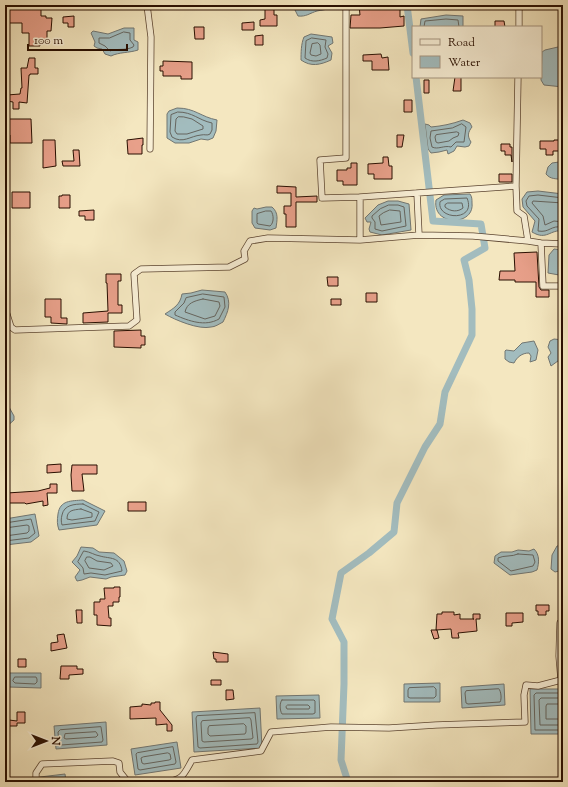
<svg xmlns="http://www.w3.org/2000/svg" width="568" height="787" viewBox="0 0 568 787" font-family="'Sorts Mill Goudy',serif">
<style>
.water{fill:#a2bcbe;stroke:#717672}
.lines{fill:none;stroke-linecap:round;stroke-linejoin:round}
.shore{stroke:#65655f;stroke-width:1}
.canal{stroke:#a2bcbe;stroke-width:7}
.building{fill:#e8a08a;stroke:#280e00}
.minor-casing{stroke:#5b4430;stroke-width:7}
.minor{stroke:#f8efd6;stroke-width:5.5}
</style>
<rect width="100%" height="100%" fill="#f4e7c0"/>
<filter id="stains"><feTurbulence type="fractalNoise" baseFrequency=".005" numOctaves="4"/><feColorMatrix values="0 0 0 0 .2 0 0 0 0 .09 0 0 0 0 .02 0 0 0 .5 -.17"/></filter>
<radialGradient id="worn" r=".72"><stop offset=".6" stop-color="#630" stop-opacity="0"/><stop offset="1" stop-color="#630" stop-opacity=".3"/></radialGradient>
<path class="water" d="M296 5H330V8C326 10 321 10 317 11 310 13 306 17 298 16L295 10Z
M446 15 463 16V27H420L421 19Z
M124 28H134V40L138 42V50C129 53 119 52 111 56L105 54 102 49 97 48 94 46 95 42 91 33 93 31 108 34Z
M311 34 332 37 333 43 328 46 332 53 331 60C320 65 311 67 301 60 301 53 301 44 304 37Z
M558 47H563V87L544 85 541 80 542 52 545 50Z
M177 108C195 108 201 117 217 120L216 131 213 138 208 140 201 139 189 143H175L167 138V114L169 111Z
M463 120 470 123 472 127C468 132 467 136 471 142L469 146 465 147 457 146 454 151 448 154 447 150 439 152 431 153 428 149 425 124 429 125 431 127C442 126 452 124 463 120Z
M559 162 563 164V180C556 178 551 180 546 174L548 167 552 163Z
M538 191 563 194V231C550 229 547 241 532 232L535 221 523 207 522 199 527 192Z
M470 194C472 197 472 199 472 203 475 226 432 227 436 200L444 195Z
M388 201H398L409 204 411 230 382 235 370 232 369 229 371 222H367L365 218 378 205Z
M266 207H272C279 213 277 220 276 228L270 230 255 228 252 223V211L254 208 257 209Z
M554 249 563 250V273L559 275 548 273 549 255Z
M202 290 225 292C232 302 228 312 223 322 219 324 215 327 211 327 199 330 175 320 165 314 174 308 180 305 182 294L191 293Z
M554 339 563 340V359L562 358 551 366 548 357 551 353 548 347 550 341Z
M534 341 538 350 536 360 530 362 531 356 529 353C522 353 517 357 514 363L509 362 505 359V351L506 350 514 351 522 343Z
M5 405 9 407 14 416V420L5 428Z
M83 500 105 511 97 525 59 530C57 524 57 521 58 514 60 500 71 501 83 500Z
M35 514 39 536 31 542 5 545V519Z
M563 545V570L555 572 551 569 552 555 557 546Z
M81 547 93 548 99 552 114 553 124 561 127 571 125 575 111 577 106 579 90 577 82 580 77 581 75 577 80 570 72 562 77 556Z
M534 549C540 555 539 563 537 570L532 572 510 575 494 563 495 556 501 552H512L518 550 529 551Z
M9 673H41V688L9 687Z
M440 683V702H404V684Z
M504 684 505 705 462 708 461 687Z
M530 689H563V734H531Z
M319 695 320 718 277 719 276 696Z
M260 708 262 748 194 752 192 712Z
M106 722 107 745 56 749 54 726Z
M177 742 181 768 135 775 131 749Z
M65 774 66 782H40V777Z"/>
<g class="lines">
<path class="shore" d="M424 27 425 21 446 19 458 20 459 27
M124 32 130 33V40L134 45 133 47C125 51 117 48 110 51L105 46 99 43V38H109Z
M312 38 326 40 325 47 328 54 327 58C320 61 312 63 305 58L306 41Z
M318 43 320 45 321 54 316 56 311 55 310 53 312 44Z
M178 112C193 112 198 120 212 123V130L210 134C207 136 205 134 201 135 190 136 183 144 172 137L170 132 171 115Z
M184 117 192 119 203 126V129L187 134H177L175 131 176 119 178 117Z
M462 124 466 127 464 142H456L451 147C444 145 438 150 432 147L430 138 431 131 452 128Z
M457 132 459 133 458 136 453 138 449 141 438 143 436 142 435 137 436 135Z
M563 198 538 195 529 196 526 201 527 206 539 219 538 231C550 233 550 225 563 227
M445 199 467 198C477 222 436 220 440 202Z
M448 203H462L463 208C458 212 451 212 445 207V205Z
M563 203 533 201 532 203 543 216 545 225 554 221 563 222
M389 205H398L404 207 406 226 382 231 375 229V222L372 218V216L380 209Z
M390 210 400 211 401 222 381 225 379 216 383 213Z
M266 211H271C274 215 274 223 270 226L258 224 257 223V214Z
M203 294 224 297 225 307 219 319C205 327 189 321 175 315V312L184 303 186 298Z
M203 299 219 302 220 306 215 316 205 319 185 312C187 303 194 301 203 299Z
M83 504 99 512 95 521 62 525C61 521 61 519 62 515 64 505 74 504 83 504Z
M81 509 92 513V517L72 520 67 519C67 510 73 510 81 509Z
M5 523 31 519 35 533 29 538 5 541
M5 528 27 525 29 526V531L27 533 5 536
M84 551C91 552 94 555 100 556 110 559 120 556 122 571L105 575 91 573 84 574 83 568 78 562Z
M518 554 533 555 535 562 533 566 511 571 498 561V558C504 555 512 557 518 554Z
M87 557H90L97 561 111 563 113 566 104 570 89 568 85 561Z
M15 677H36L37 679V682L35 684 15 683 13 681Z
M434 687 436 689V696L434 698H410L408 697V690L409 688Z
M499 689C501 691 502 699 500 702L468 704 466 703 465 693 466 691Z
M563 693H536L534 695 535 730H563
M563 698H541L539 700 540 725H563
M282 700H314L315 701V713L313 714H282C280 711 279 703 282 700Z
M563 704H547L546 706V719H563
M288 705H308L310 707 309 709H287L286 707Z
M255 713 258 742 257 744 200 748 198 747 196 718 197 716Z
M250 718 251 720 253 738 251 739 204 742 202 741 201 723 202 721Z
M244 724 246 726V732L245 734 210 736 208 734V728L209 726Z
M101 727 103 740 102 742 61 745 59 744 58 732 60 730Z
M96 732 98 735 96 737 66 739 64 738 65 734Z
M173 747 176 762 175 764 140 770 138 769 136 754 137 753Z
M168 753 170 754 171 759 169 760 144 764 142 763 141 758 143 757Z"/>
<path class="canal" d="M407 5 413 53
M348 782 341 760 344 684V642L332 619 341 573 369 553 394 532 397 503 425 447 440 424 445 392 472 335V309L469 280 464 260 485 248 481 224 433 221 416 77"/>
</g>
<path class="building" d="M8 5H30V6L41 7V16H46V18H52L51 31H47V42L40 41V46H29V33H22V23H5V16H7Z
M359 5H374V9H393V5H400V17L404 16V26L380 28H350L351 15H360Z
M265 6H274V15H277V26H260V20L265 19Z
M74 16V27H68V23H63V17Z
M495 21H504L505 27H495Z
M254 22V30H242V23Z
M194 27H204V39H195Z
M263 35V45H255V36Z
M381 54 382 58 388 57 389 70H372V61H363V55Z
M29 58H35V68H38V74H30V75H29L27 103 19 102V109H13V102L7 101V95L20 94 21 88H22L21 68H27Z
M163 61 192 62V79H181V76H163V71H160V66H163Z
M455 77H461V91H453Z
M424 80H429V93H424Z
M404 100H412V112H404Z
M5 119H31L32 143H10V135H6Z
M397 135H404L402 147H397Z
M143 138V145H142V154H128L127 140Z
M43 140H55L56 166 43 168Z
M554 140H563V151H553V155H546V149H540V141H554Z
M501 144H510V147H512V162L511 155H505V151H501Z
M73 150H79L80 166H63L62 161H74Z
M383 157H388L389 166H392V179H374V174H368V164L383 163Z
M351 163H357V185H343V181H337V170H347V168H351Z
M499 174H512V182H499Z
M277 186 296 187V197L317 196V202H296V227H286V214H284V206H291V193H277Z
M12 192H30V208H12Z
M62 195H70V208H59V196H62Z
M94 210V220H85V216H79V211Z
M537 252 539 287 541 290H549V297H536V282H515V280H499L500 271H515L514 253Z
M106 274H121V281H118V305H122V313H108V322L83 323V313L108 311 107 283H106Z
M327 277H338V286H328Z
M366 293H377V302H366Z
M45 299H61V318H67V324L51 323V317H45Z
M331 299H341V305H331Z
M141 330V336H145V345H141V348L114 347V331Z
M61 464V472L47 473V465Z
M72 465H97V474H82L84 491H72L71 475Z
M50 484H57V493H47L48 505 43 506V501L26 504 25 503H7V493L38 491 50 488Z
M128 502H146V511H128Z
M114 587H120V597H119V602H113V606H108L109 618H111V626L97 625V615H94V602H100V599H105L104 588H114Z
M536 605H549V611H546V615H538V611H536Z
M76 610H82V623H77Z
M442 612H454V615L460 614V619H474H473V614H480V619H476L477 631 458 633 459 638H452L451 629 436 630 437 614H442Z
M506 613H523V622L512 623V626H506Z
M431 630H437L439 638 434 639Z
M64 634 67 648 51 651V643L58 642 57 635Z
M213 652 228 654V662H216V659H214Z
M18 659H26V667H18Z
M61 666H77V669H83V674L69 675V679H60Z
M211 680H221V685H211Z
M226 690H233L234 699 226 700Z
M155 702H160V710L172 725V731H167V724L156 725V718L130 719V707L142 706V704L151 705V703H155Z
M17 712H25V723H17V726H9V720L17 721Z"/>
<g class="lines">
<defs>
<path id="minor" d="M147 5 151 37 150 149
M346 5V158L320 160 322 198 360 197
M519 27V5
M5 142V150
M516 186 518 77
M417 193 516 186 517 211 524 216 528 241 541 243 563 244
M360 240V197L417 193 419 235 473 236 528 241
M541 243 543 286H563
M5 308 11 327 15 330 129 326 137 320 134 274 141 269 229 267 245 259 244 251 250 241 268 238 360 240 419 235
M36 782V773L42 764 113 761 119 763 120 772 128 782
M164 782C183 780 183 776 192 760L261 751 271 732 331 727 389 728 436 725 525 722 524 695 526 685 538 686 561 680 559 656 560 623"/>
</defs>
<use href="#minor" class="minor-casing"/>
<use href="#minor" class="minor"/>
</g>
<rect width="568" height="787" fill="none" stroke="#f4e7c0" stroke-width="20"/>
<rect x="6" y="6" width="556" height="775" fill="none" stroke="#280e00" stroke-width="2"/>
<rect x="10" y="10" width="548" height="767" fill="none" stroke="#280e00"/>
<rect x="412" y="26" width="130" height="52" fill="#f8efd6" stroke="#a59580"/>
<rect x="420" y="39" width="20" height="6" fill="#f8efd6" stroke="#a59580"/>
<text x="448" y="46" font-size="12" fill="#280e00">Road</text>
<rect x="420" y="56" width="20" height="12" fill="#a2bcbe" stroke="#a59580"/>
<text x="448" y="66" font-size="12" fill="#280e00">Water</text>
<g transform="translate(46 741) rotate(90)" stroke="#f8efd6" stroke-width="3" paint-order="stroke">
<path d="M0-3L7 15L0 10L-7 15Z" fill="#280e00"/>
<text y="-6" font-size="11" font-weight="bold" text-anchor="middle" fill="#280e00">N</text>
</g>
<path d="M28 44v6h99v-6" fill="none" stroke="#280e00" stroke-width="2"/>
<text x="34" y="44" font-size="12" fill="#280e00" stroke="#f8efd6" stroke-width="3" paint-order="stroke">100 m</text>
<rect width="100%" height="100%" filter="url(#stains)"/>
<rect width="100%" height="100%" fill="url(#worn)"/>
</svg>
